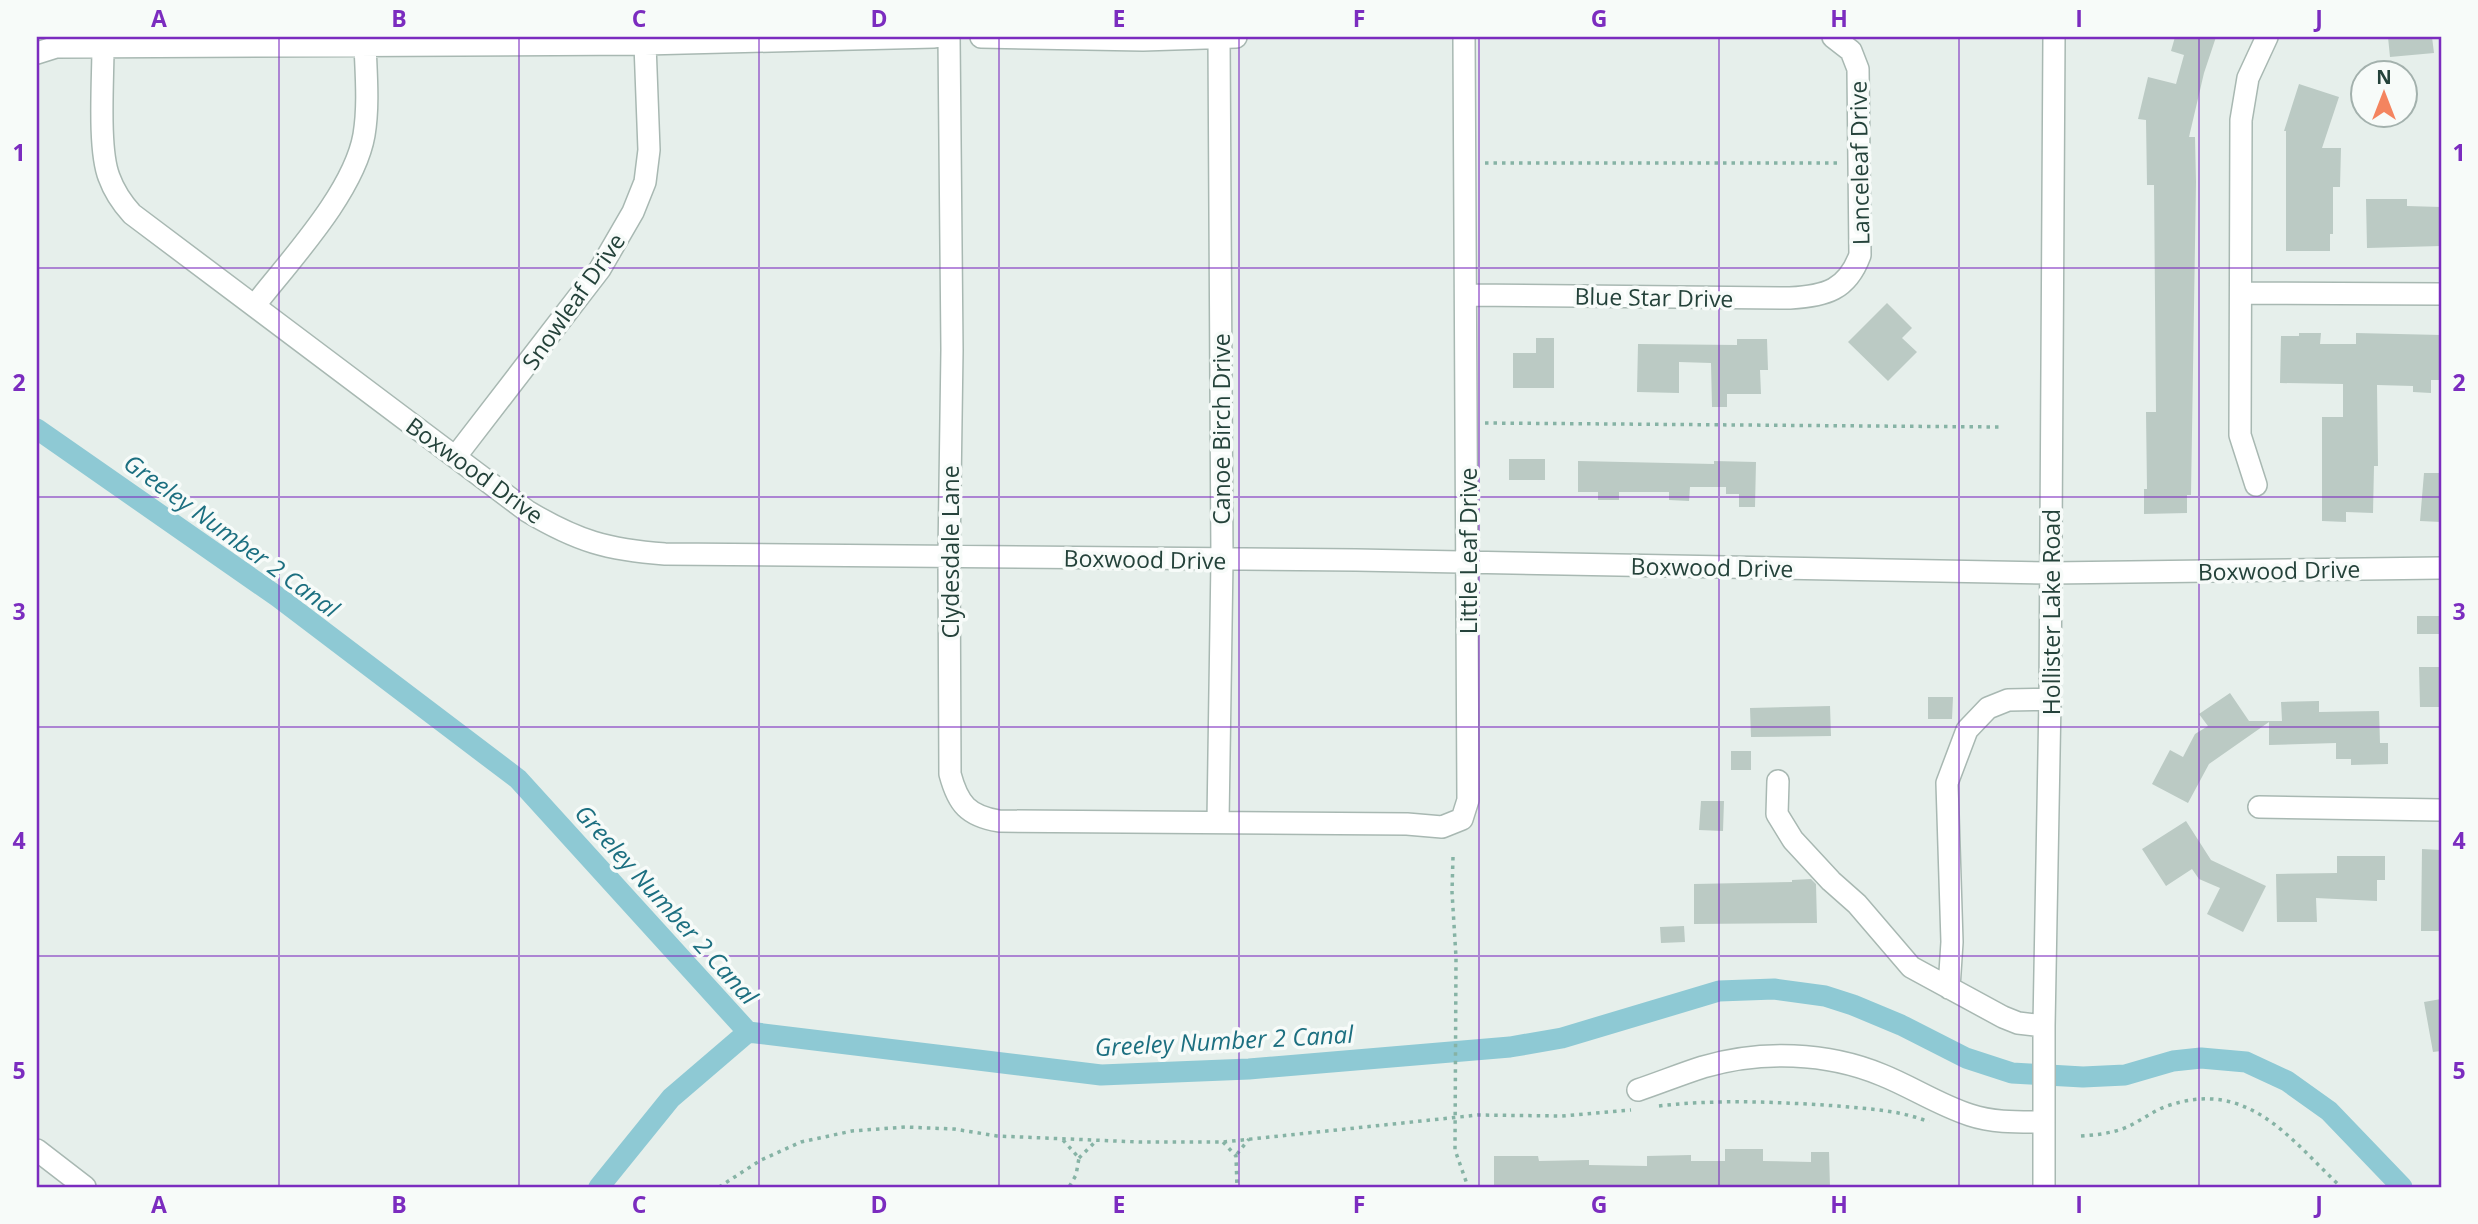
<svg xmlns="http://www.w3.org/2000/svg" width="2478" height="1224" viewBox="0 0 2478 1224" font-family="'Open Sans',sans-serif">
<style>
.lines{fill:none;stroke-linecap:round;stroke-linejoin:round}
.canal{stroke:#8ec9d4;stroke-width:21}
.building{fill:#bbcac4}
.minor-casing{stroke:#a8b8b2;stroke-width:24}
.path{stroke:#86b3a5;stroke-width:3.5;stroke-dasharray:3.5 5;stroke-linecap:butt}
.minor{stroke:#fff;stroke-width:21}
.grid{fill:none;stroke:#7b2cbf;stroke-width:2;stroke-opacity:0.55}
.labels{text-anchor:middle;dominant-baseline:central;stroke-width:7;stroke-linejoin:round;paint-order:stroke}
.street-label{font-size:23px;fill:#24423a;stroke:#f7fbf9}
.water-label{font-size:24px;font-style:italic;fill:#1c6f80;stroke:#f7fbf9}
.neatline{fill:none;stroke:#7b2cbf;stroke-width:2.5}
.grid-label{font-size:23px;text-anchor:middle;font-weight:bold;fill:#7b2cbf}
</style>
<rect width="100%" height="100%" fill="#e6efeb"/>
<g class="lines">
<path class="canal" d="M37 429 278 597 518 779 748 1032 1101 1075 1249 1069 1510 1047 1562 1038 1719 991 1774 989 1825 996 1853 1005 1901 1025 1966 1058 2012 1073 2083 1077 2125 1075 2173 1061 2201 1058 2246 1062 2287 1081 2329 1111 2402 1187
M599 1187 671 1098 748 1032"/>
</g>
<path class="building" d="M2175 37H2216L2204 73 2189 137H2195L2196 182 2191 495H2187V513L2144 514V489H2147L2146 412H2156L2154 185H2147L2146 120 2138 119 2148 77 2176 84 2184 55 2171 51Z
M2388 37H2432L2434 53 2390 57Z
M2299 84 2339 97 2322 148H2341L2340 187H2333V234H2330V251H2286V131H2284Z
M2366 199H2407V206L2441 207V246L2367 248Z
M1887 303 1912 328 1902 338 1917 352 1888 381 1848 342Z
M2299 333H2321L2320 344H2356V333L2441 335V380H2431V393L2413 392V386L2377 385 2378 466H2374L2373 513 2346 512V522L2322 521V417H2343V384L2280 383 2281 336H2299Z
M1536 338H1554V388H1513V353H1536Z
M1737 339H1767L1768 370H1760L1761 394H1727V407H1712L1711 363 1679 362V393L1637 392 1638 344 1737 345Z
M1509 459H1545V480H1509Z
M1578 461 1714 464V461L1756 462 1755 507H1739V494H1726V487H1690L1689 501 1669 500V492H1619V500H1598V492H1578Z
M2424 473H2441V522L2420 521Z
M2417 616H2441V634H2417Z
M2419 667H2441V707H2420Z
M2230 693 2249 721H2282L2281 702 2319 701V712L2379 711 2380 743H2388V764L2351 765V759H2336V743L2269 745V722L2209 764 2188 803 2152 784 2170 750 2183 757 2195 734 2208 726 2199 714Z
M1928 697H1953L1952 719H1928Z
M1830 706 1831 736 1751 737 1750 708Z
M1731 751H1751V770H1731Z
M1701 801H1724L1723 831 1699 830Z
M2186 821 2211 860 2266 886 2243 932 2207 914 2220 888 2199 879 2192 869 2166 886 2142 849Z
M2422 849 2441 850V931H2421Z
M2337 856H2385V880H2377V901L2316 898 2317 922H2277L2276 874 2337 873Z
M1811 879 1816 884 1817 923 1694 924V884L1792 882V880Z
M1684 926 1685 942 1661 943 1660 927Z
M2441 999V1051L2433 1052 2424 1002Z
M1725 1149H1763V1161L1811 1162V1152H1829L1830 1187H1494V1156H1538L1539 1161 1589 1160V1165L1647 1166V1156L1691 1155V1161H1725Z"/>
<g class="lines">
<defs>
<path id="minor" d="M949 37 952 350 949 556 950 774C958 804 968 816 999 821L1407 824 1442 827 1462 819 1468 800 1464 37
M981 37 1143 40 1236 37
M103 47C103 80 98 149 109 177 114 191 122 203 132 214L527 511C577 541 608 550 665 554L1356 560 2051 573 2441 568
M37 53 56 47 645 44 934 37
M2242 293 2441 294
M1466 295 1790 298C1826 296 1847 290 1860 255L1858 69 1851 51 1833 37
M255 305C291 259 354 192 364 135 369 105 366 73 365 44
M456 456 600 269 633 212 645 182 649 150 645 44
M2256 485 2240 435 2241 120 2248 78 2267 37
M1778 781 1777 814 1793 840 1831 881 1857 904 1911 967 2003 1017 2018 1023 2044 1026
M2259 807 2441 810
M1218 821 1222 560 1219 37
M1949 988 1952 942 1947 783 1967 730 1988 708 2008 700 2050 699
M1638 1090C1659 1083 1681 1074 1703 1067 1761 1050 1827 1052 1882 1075 1912 1087 1939 1105 1970 1115 1994 1123 2019 1122 2044 1122
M37 1150 85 1187
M2044 1187V1026L2050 699 2054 37"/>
</defs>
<use href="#minor" class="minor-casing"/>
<path class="path" d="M1485 163H1838
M1485 423 2000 427
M1453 857 1452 892 1456 957 1455 1150 1468 1187
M1659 1106C1719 1099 1779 1102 1838 1106 1869 1109 1900 1110 1929 1122
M2081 1136C2094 1135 2106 1134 2119 1130 2136 1125 2150 1112 2167 1106 2248 1078 2289 1138 2341 1187
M1063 1140 1079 1158 1076 1175 1069 1187
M1223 1142 1236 1156 1237 1187
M1237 1154 1249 1139
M1079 1158 1097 1140
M719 1187 761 1160 801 1142 852 1131 905 1127 954 1129 997 1136 1139 1142H1223L1478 1115 1562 1116 1631 1110"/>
<use href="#minor" class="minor"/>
</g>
<path class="grid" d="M279 37V1187M519 37V1187M759 37V1187M999 37V1187M1239 37V1187M1479 37V1187M1719 37V1187M1959 37V1187M2199 37V1187M37 268H2441M37 497H2441M37 727H2441M37 956H2441"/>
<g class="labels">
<g class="street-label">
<text transform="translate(1859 163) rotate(-91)">Lanceleaf Drive</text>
<text transform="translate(1654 297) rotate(1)">Blue Star Drive</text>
<text transform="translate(573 301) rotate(-55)">Snowleaf Drive</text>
<text transform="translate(1221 429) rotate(-90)">Canoe Birch Drive</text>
<text transform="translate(475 470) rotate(36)">Boxwood Drive</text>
<text transform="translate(1468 551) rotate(-90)">Little Leaf Drive</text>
<text transform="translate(950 552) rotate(-90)">Clydesdale Lane</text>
<text transform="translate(1145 559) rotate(1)">Boxwood Drive</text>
<text transform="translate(1712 567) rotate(1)">Boxwood Drive</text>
<text transform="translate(2279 570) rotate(-1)">Boxwood Drive</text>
<text transform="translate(2051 612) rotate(-90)">Hollister Lake Road</text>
</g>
<g class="water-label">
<text transform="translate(232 535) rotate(36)">Greeley Number 2 Canal</text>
<text transform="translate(667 904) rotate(48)">Greeley Number 2 Canal</text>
<text transform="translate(1224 1040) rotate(-3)">Greeley Number 2 Canal</text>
</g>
</g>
<rect width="2478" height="1224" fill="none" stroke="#f7fbf9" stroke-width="77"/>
<g transform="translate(2384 94)"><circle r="33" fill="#f7fbf9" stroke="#a3b1ad" stroke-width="2"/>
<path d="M0-5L12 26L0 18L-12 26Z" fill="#f4845f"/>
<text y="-10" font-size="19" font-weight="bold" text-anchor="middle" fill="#24423a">N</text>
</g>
<rect x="38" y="38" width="2402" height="1148" class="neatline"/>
<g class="grid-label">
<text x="159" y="27">A</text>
<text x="399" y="27">B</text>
<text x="639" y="27">C</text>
<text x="879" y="27">D</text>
<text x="1119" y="27">E</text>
<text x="1359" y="27">F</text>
<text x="1599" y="27">G</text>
<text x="1839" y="27">H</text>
<text x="2079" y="27">I</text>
<text x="2319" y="27">J</text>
<text x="19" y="161">1</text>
<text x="2459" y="161">1</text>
<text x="19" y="391">2</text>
<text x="2459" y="391">2</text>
<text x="19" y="620">3</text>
<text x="2459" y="620">3</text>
<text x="19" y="849">4</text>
<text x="2459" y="849">4</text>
<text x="19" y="1079">5</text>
<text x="2459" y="1079">5</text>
<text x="159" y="1213">A</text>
<text x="399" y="1213">B</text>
<text x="639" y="1213">C</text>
<text x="879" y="1213">D</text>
<text x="1119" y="1213">E</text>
<text x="1359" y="1213">F</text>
<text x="1599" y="1213">G</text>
<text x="1839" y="1213">H</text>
<text x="2079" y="1213">I</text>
<text x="2319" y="1213">J</text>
</g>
</svg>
